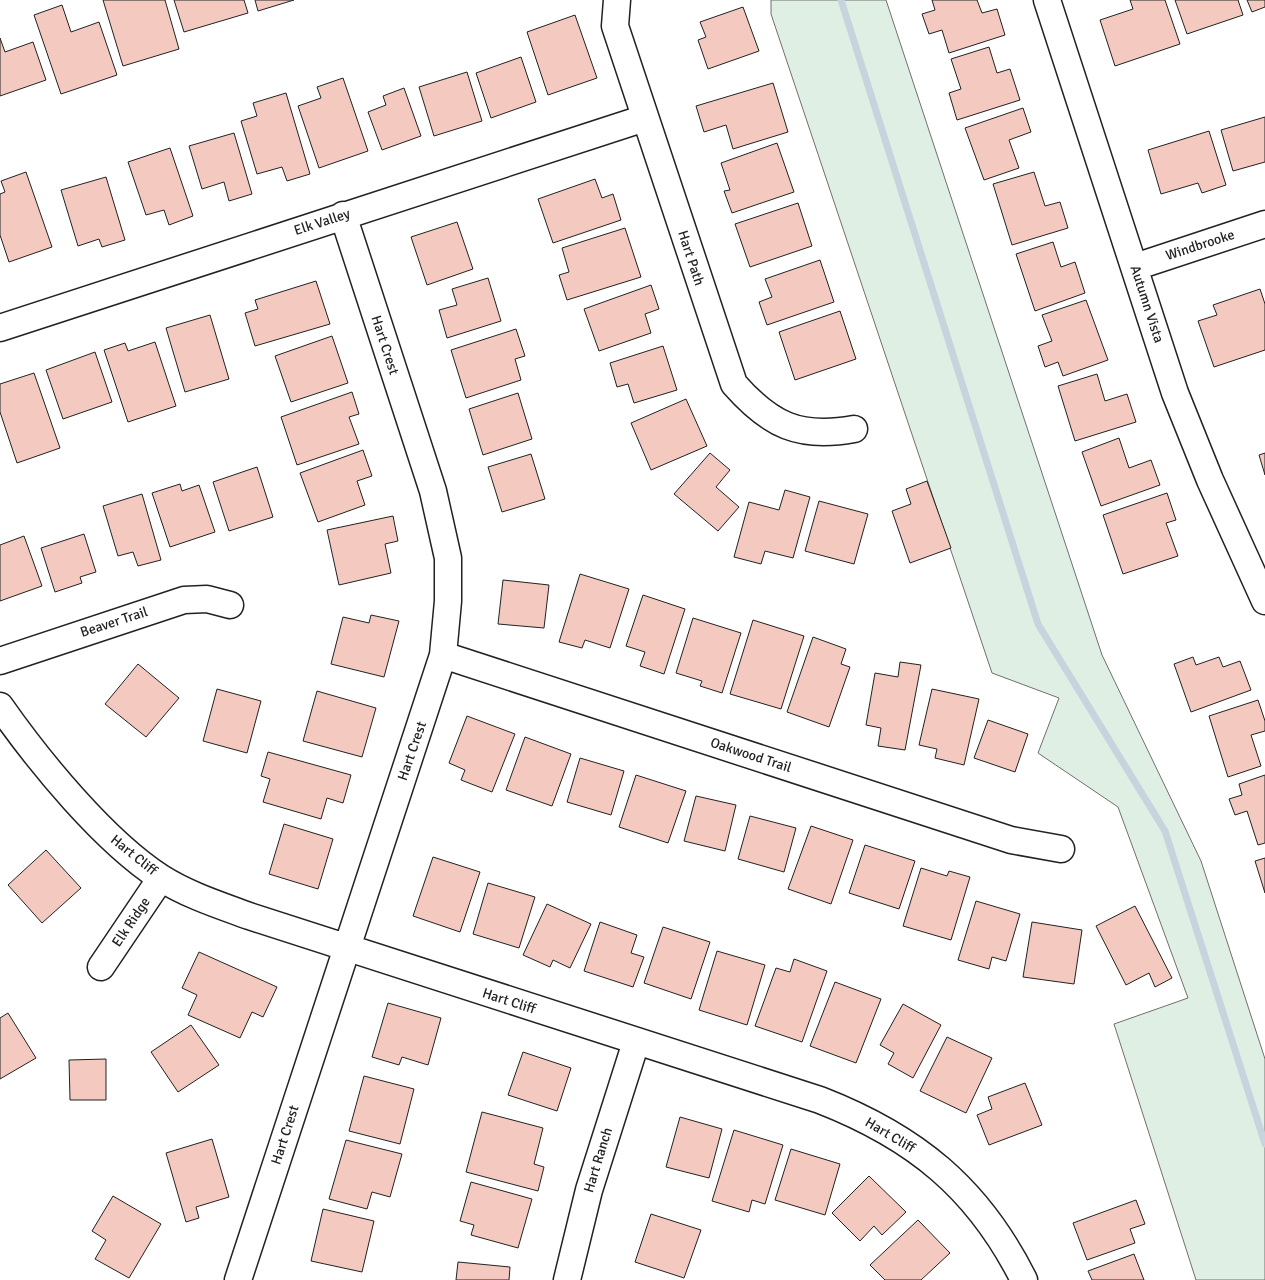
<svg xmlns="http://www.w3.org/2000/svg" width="1265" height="1280" viewBox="0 0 1265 1280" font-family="Signika,sans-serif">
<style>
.green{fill:#e0efe3;stroke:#6f6f6f}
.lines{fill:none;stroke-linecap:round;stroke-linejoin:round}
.stream{stroke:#c7d3dd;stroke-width:7}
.building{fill:#f3c9c0;stroke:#222}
.minor-casing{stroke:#222;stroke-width:29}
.minor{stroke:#fff;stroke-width:26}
.labels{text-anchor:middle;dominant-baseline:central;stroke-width:4;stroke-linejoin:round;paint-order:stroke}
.street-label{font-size:14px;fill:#222;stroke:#fff}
</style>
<rect width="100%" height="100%" fill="#fff"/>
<path class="green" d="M771 0H886L1102 655 1201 861 1265 1059V1280H1196L1114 1024 1188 998 1118 807 1038 753 1059 698 992 673 771 14Z"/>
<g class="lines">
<path class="stream" d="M841 0 1038 624 1165 831 1265 1144"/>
</g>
<path class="building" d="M103 0H165L179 49 123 66Z
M174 0H244L248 13 184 32Z
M255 0H294L258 11Z
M932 0H977L982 13 997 9 1005 35 949 53 942 30 929 34 922 14 935 10Z
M1130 0H1165L1180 44 1115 66 1100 20 1133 9Z
M1175 0H1238L1243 15 1187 34Z
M1247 0H1265V7L1252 12Z
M62 5 71 32 99 22 117 75 61 94 34 15Z
M743 7 759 51 708 69 698 40 706 37 700 22Z
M575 15 597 78 548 95 527 32Z
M0 38 5 52 33 42 46 80 0 96Z
M989 47 997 73 1010 69 1020 100 957 120 949 93 961 89 951 59Z
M521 57 536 102 491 118 476 73Z
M467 72 482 121 434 136 419 87Z
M343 78 368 151 319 168 298 106 321 98 317 87Z
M773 83 788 132 733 149 726 125 704 132 696 106Z
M404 88 421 136 382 150 368 112 386 105 383 96Z
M286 93 310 174 287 181 282 167 257 174 241 121 257 116 253 103Z
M1023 108 1031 132 1009 140 1019 168 984 180 965 128Z
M1265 117V162L1233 171 1221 130Z
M1209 131 1226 185 1202 193 1198 183 1161 194 1148 150Z
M234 133 252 194 229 201 224 182 202 189 189 146Z
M777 143 794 192 732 213 724 191 730 190 721 163Z
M170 148 193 216 169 225 164 210 146 215 128 162Z
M26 172 52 247 9 262 0 235V194L5 192 1 181Z
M1034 172 1045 206 1060 202 1068 228 1012 245 993 184Z
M106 177 125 240 102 247 99 239 78 246 61 190Z
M595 179 602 198 613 194 621 220 553 243 538 199Z
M798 203 812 246 750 267 735 224Z
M457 222 473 269 427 285 411 237Z
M625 228 641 277 567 300 559 275 569 272 562 248Z
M1053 242 1061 267 1075 262 1085 293 1035 311 1016 254Z
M820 260 834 302 767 325 759 302 772 297 765 279Z
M488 278 501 321 447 338 439 310 457 305 452 289Z
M316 281 330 324 255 346 245 313 258 309 255 300Z
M651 285 659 309 645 314 651 333 599 351 584 309Z
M1260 289 1265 304V350L1214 367 1198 321 1217 315 1213 305Z
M1086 300 1108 360 1063 376 1058 362 1045 367 1038 346 1052 341 1042 315Z
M840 311 856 359 795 380 779 332Z
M210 315 229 379 185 392 166 328Z
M516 329 525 356 515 359 521 380 466 398 451 350Z
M332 336 348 383 291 402 275 356Z
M155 342 176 406 128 422 104 350 125 343 128 351Z
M663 346 677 390 634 403 628 384 617 387 610 363Z
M95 352 112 402 63 419 46 370Z
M34 373 60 448 17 463 0 412V384Z
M1097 374 1105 401 1127 394 1136 422 1075 441 1058 386Z
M352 392 359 414 349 417 359 444 297 465 281 417Z
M518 393 532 439 483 455 469 409Z
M686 399 707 446 651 470 631 423Z
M1119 438 1129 468 1151 460 1160 485 1101 506 1082 452Z
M363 450 372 476 357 481 365 505 318 522 300 473Z
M710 453 730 470 716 487 739 507 718 531 674 494Z
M1265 453V475L1259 455Z
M531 454 545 499 502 512 488 467Z
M257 467 273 517 229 531 213 482Z
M927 481 951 548 910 563 892 511 911 504 906 489Z
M180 484 182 491 199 485 215 532 170 547 152 493Z
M785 490 810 497 793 558 765 551 761 564 734 557 749 502 779 510Z
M1167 493 1176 520 1166 523 1178 556 1123 574 1103 515Z
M142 494 161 560 138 566 133 552 118 556 103 506Z
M819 501 868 514 854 564 805 551Z
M393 516 398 541 385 544 391 573 339 585 327 530Z
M84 534 96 572 80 577 82 583 55 592 41 548Z
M24 536 42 586 0 601V545Z
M580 574 629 589 610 648 585 640 582 648 559 642Z
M503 580 549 585 544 628 498 624Z
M643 595 685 609 664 674 640 666 645 652 626 646Z
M371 615 399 621 384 677 331 664 343 617 369 623Z
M693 618 741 633 722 693 700 686 702 681 676 673Z
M753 620 804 636 781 709 730 694Z
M813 637 846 649 841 664 850 667 829 727 787 712Z
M1193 657 1196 665 1219 657 1223 667 1240 661 1251 690 1191 712 1174 664Z
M900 662 921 665 905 750 878 746 881 728 866 725 875 673 898 677Z
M138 664 179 698 146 737 105 704Z
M217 689 261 701 247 753 203 741Z
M932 689 979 699 964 765 935 758 937 749 919 745Z
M317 691 376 708 362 757 303 741Z
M1258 700 1265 721V731L1251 735 1261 766 1228 777 1209 716Z
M467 716 515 734 492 792 461 780 465 770 449 763Z
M988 720 1028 734 1015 772 974 758Z
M525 737 571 754 552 806 506 790Z
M268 752 351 775 343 803 327 798 321 819 263 802 270 779 261 776Z
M580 758 624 771 611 815 567 802Z
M636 775 686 791 668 843 619 827Z
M1265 775V843L1258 845 1247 811 1235 815 1229 799 1242 795 1239 784Z
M696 796 736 805 725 851 684 841Z
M750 816 796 828 784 872 738 859Z
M284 824 333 839 318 889 269 874Z
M811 826 853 840 831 904 788 889Z
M865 845 915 861 899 909 849 893Z
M46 850 81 888 42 923 8 885Z
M433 857 480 872 460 932 413 916Z
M1265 858V893L1255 861Z
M921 868 947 876 949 871 970 877 951 940 903 926Z
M488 883 535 897 519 948 473 934Z
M976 901 1020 914 1006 961 992 957 989 969 958 960Z
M547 904 591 924 570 968 553 960 550 967 523 955Z
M1135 906 1172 978 1155 987 1149 973 1126 985 1096 926Z
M600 922 637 935 631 953 644 957 633 987 584 971Z
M1032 922 1082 930 1074 984 1023 977Z
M663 927 710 942 691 999 644 983Z
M717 951 765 965 747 1025 699 1010Z
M199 952 277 987 263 1017 252 1012 240 1038 188 1015 197 995 182 988Z
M794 959 827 971 802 1042 755 1026 776 968 790 972Z
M835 982 881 999 856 1063 810 1046Z
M388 1003 441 1018 428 1065 402 1057 399 1065 372 1057Z
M903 1004 941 1025 913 1078 888 1064 894 1053 880 1045Z
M8 1013 36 1058 0 1079V1018Z
M191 1025 219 1065 178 1092 151 1052Z
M947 1037 992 1058 966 1113 920 1091Z
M523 1052 571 1068 557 1111 508 1095Z
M106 1059V1100H70L69 1060Z
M364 1076 414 1089 400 1144 349 1131Z
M1025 1083 1042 1125 989 1145 977 1115 992 1109 988 1097Z
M482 1112 543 1128 534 1164 544 1167 538 1191 466 1172Z
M680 1117 722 1129 709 1178 666 1167Z
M734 1130 783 1145 765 1204 752 1200 749 1212 712 1201Z
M212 1139 229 1197 196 1207 199 1218 186 1222 166 1153Z
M346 1140 402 1154 390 1197 372 1192 367 1209 329 1199Z
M791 1149 840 1164 825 1215 775 1200Z
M869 1176 906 1212 882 1235 874 1226 860 1241 832 1213Z
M471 1182 532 1199 518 1248 471 1235 474 1225 460 1221Z
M113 1196 161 1224 129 1278 95 1259 106 1240 92 1231Z
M1136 1200 1145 1224 1130 1229 1135 1243 1087 1260 1073 1223Z
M323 1209 374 1221 362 1272 311 1261Z
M651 1214 701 1230 684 1278 635 1262Z
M918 1220 950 1253 921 1280H885L870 1265Z
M1134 1254 1144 1280H1092L1088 1271Z
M458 1262 510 1267 509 1280H456Z"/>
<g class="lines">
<defs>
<path id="minor" d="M617 0 615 26 734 384C770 425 799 439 854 429
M1047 0 1175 393 1210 480 1265 601
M1135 267 1265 224
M0 328 645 118
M443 655 1011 840 1061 849
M0 661 184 600 207 599 230 605
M0 706C40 763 104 841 161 878 188 895 219 905 249 916L820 1100C915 1137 978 1188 1024 1280
M101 967 161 878
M238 1280 443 655 448 601V558L433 491 343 215
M567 1280 589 1190 636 1042"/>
</defs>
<use href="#minor" class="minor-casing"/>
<use href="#minor" class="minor"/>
</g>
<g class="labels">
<g class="street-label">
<text transform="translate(322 222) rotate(-18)">Elk Valley</text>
<text transform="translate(1200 245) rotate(-18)">Windbrooke</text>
<text transform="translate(691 258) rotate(72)">Hart Path</text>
<text transform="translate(1147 304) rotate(72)">Autumn Vista</text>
<text transform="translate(385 345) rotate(72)">Hart Crest</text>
<text transform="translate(114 622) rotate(-18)">Beaver Trail</text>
<text transform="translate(412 751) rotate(-71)">Hart Crest</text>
<text transform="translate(751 755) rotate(18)">Oakwood Trail</text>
<text transform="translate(134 855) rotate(39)">Hart Cliff</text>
<text transform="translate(131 922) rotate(-56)">Elk Ridge</text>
<text transform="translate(509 1001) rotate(18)">Hart Cliff</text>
<text transform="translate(285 1135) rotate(-72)">Hart Crest</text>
<text transform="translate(890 1135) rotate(31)">Hart Cliff</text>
<text transform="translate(598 1160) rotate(-73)">Hart Ranch</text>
</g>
</g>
</svg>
